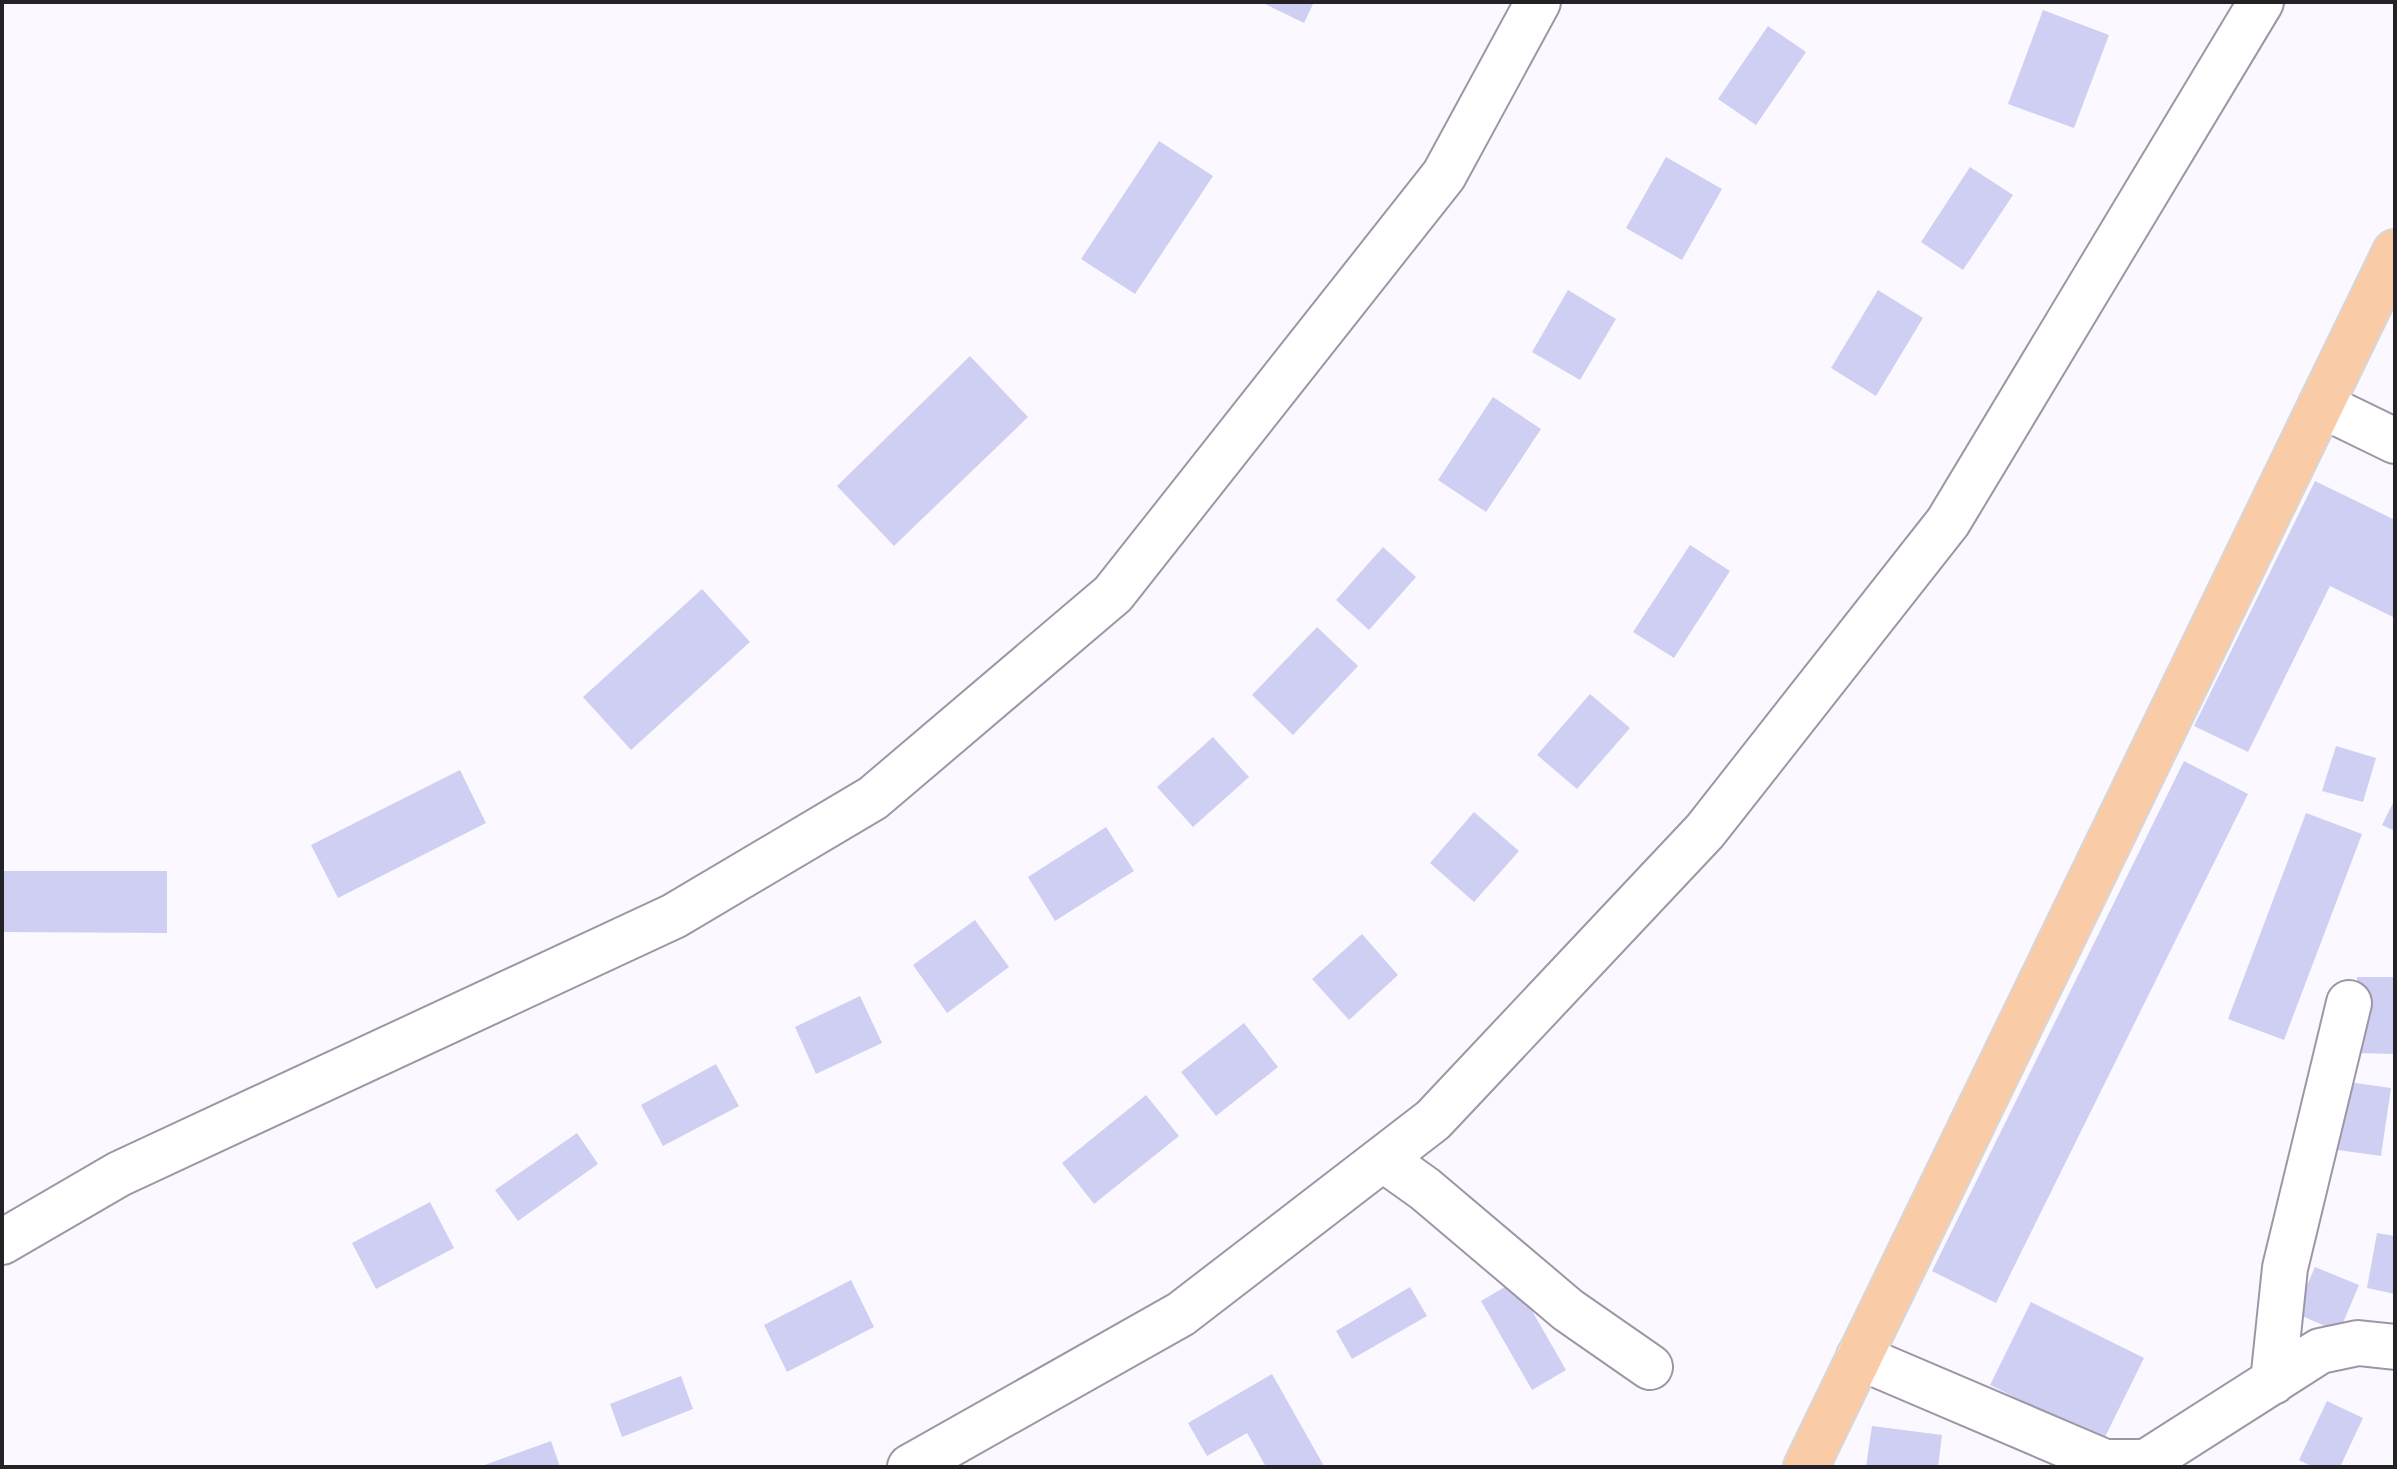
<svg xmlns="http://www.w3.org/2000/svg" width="2397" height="1469" viewBox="0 0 2397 1469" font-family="Mulish,sans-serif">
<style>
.building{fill:#cfcff3}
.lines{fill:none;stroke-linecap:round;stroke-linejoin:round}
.minor-casing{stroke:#9e96a6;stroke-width:48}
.major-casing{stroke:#d8d7d8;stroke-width:48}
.minor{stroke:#fff;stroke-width:44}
.major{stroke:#f9cba6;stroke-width:44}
</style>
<rect width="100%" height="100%" fill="#fcf8ff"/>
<path class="building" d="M1261 2H1314L1304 23Z
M2043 10 2109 35 2074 128 2008 104Z
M1768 26 1806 52 1756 125 1718 99Z
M1159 141 1213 176 1135 294 1081 259Z
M1666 157 1722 189 1682 260 1626 228Z
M1970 167 2013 195 1963 270 1921 242Z
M1568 290 1616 319 1580 380 1532 352Z
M1878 290 1923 318 1876 396 1831 368Z
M970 356 1028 417 894 546 837 486Z
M1493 397 1541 429 1486 512 1438 480Z
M2315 481 2395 520V618L2330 586 2248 752 2194 726Z
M1690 545 1730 571 1674 658 1633 632Z
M1383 547 1416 577 1369 630 1336 600Z
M702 589 750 642 631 750 583 697Z
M1317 627 1358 666 1293 735 1252 695Z
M1590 694 1630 728 1577 789 1537 755Z
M1213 737 1249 777 1193 827 1157 787Z
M2336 746 2376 758 2363 802 2322 791Z
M2184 761 2248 794 1996 1303 1932 1271Z
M460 770 486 823 338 898 311 845Z
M2395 799V831L2382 825Z
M1474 812 1519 851 1474 902 1430 863Z
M2306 813 2362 834 2284 1040 2228 1019Z
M1106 827 1134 871 1055 921 1028 877Z
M4 871H167V933L3 932Z
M975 920 1009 967 947 1013 913 965Z
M1362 934 1398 975 1349 1020 1312 979Z
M2357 977H2395V1054L2355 1053Z
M860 996 882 1043 816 1074 795 1027Z
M1244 1023 1278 1067 1216 1116 1181 1072Z
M716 1064 739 1106 663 1146 641 1105Z
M2341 1081 2391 1088 2381 1156 2331 1149Z
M1146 1095 1179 1136 1094 1204 1062 1163Z
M577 1133 598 1164 518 1221 495 1190Z
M430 1202 454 1248 376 1289 352 1243Z
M2377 1233 2395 1236V1294L2367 1288Z
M2315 1267 2359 1285 2339 1332 2295 1313Z
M851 1280 874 1327 787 1372 764 1325Z
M1515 1281 1566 1370 1532 1390 1481 1301Z
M1410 1287 1427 1316 1352 1359 1336 1331Z
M2031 1302 2144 1358 2103 1441 1990 1385Z
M1272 1374 1324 1466 1322 1467H1266L1247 1433 1207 1456 1188 1423Z
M681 1376 693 1409 622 1437 610 1404Z
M2327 1401 2363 1418 2340 1467H2313L2299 1460Z
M1872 1426 1942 1435 1938 1467H1866Z
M551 1441 560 1467H479Z"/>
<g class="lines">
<defs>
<path id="minor" d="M2321 405 2395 441
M1383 1159 1425 1189 1568 1310 1650 1367
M2 1242 119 1174 674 916 873 798 1113 594 1444 175 1538 2
M1859 1357 2105 1462H2146L2320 1351 2358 1343 2395 1347
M2273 1382 2285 1268 2349 1003
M910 1467 1181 1314 1433 1120 1705 831 1948 522 2261 2"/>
<path id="major" d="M1806 1467 2395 252"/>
</defs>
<use href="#minor" class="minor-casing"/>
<use href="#major" class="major-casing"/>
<use href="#minor" class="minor"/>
<use href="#major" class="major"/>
</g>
<rect width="2397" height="1469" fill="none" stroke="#242127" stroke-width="8"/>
</svg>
